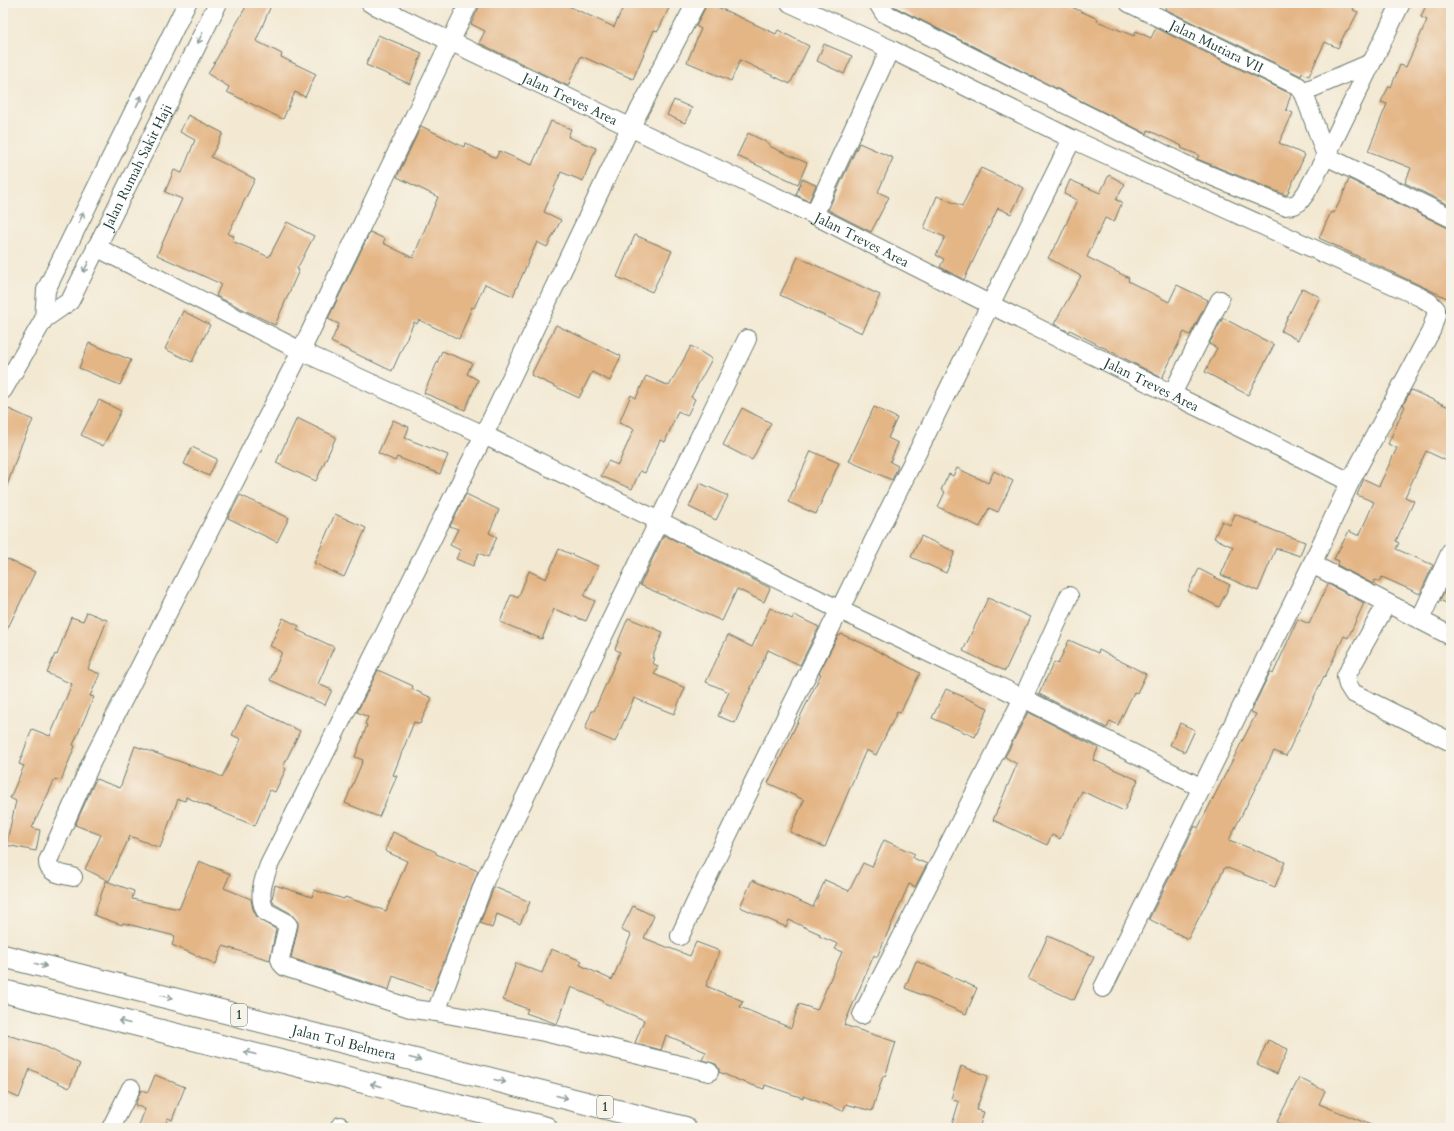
<svg xmlns="http://www.w3.org/2000/svg" width="1454" height="1131" viewBox="0 0 1454 1131" font-family="Cardo,serif">
<style>
.building{fill:#e4b585}
.lines{fill:none;stroke-linecap:round;stroke-linejoin:round}
.minor-casing{stroke:#69796c;stroke-width:20}
.motorway-casing{stroke:#69796c;stroke-width:24}
.minor{stroke:#fff;stroke-width:18}
.motorway{stroke:#fff;stroke-width:22}
.oneway{stroke:#8f9e9a}
.labels{text-anchor:middle;dominant-baseline:central;stroke-width:3;stroke-linejoin:round;paint-order:stroke}
.shield{fill:#f7f3e8;stroke:#60746a;stroke-width:1}
.shield-label{font-size:13px;font-weight:bold;fill:#1f3d34}
.street-label{font-size:14px;fill:#1f3d34;stroke:#f7f3e8}
</style>
<rect width="100%" height="100%" fill="#f7f3e8"/>
<filter id="ink" filterUnits="userSpaceOnUse"><feTurbulence type="fractalNoise" baseFrequency=".025" numOctaves="2"/><feDisplacementMap in="SourceGraphic" scale="8" xChannelSelector="R" yChannelSelector="G"/><feConvolveMatrix kernelMatrix="1 2 1 2 8 2 1 2 1" color-interpolation-filters="sRGB"/></filter>
<filter id="wash" filterUnits="userSpaceOnUse"><feTurbulence type="fractalNoise" baseFrequency=".012" numOctaves="4" result="noise"/><feDisplacementMap in="SourceGraphic" scale="16" xChannelSelector="R" yChannelSelector="G"/><feGaussianBlur stdDeviation="0.9" result="paint"/><feColorMatrix in="noise" values="0 0 0 0 0 0 0 0 0 0 0 0 0 0 0 0 0 1.4 0 .05"/><feComposite in="paint" operator="in"/></filter>
<g filter="url(#wash)">
<rect width="100%" height="100%" fill="#f3e9d3"/>
<g id="blocks">
<path class="building" d="M248 3H272L256 41 282 54 281 57 316 74 305 97 295 92 283 119 227 92 229 87 208 74Z
M481 3H562L614 27 625 3H660L669 8 658 31 654 30 633 79 581 56 568 86 479 43 485 31 471 24Z
M706 3H709L776 34 778 30 809 46 790 84 740 60 731 81 687 62 701 29 696 26 705 8Z
M890 3H1063L1098 19 1097 21 1134 36 1136 31 1151 38 1156 28 1291 94 1286 110 1293 113 1279 143 1305 155 1287 195H1286L1197 159 1199 155 1181 148 1182 146 1148 130 1147 134 891 5Z
M1168 3H1357L1353 10 1358 12 1348 31H1346L1338 48 1325 42 1309 76 1302 73 1301 76 1165 9Z
M1427 3H1451V206L1405 183 1411 168 1368 151 1387 104 1381 102 1389 86 1391 87 1400 65 1406 67 1427 20 1421 17Z
M378 35 422 53 410 84 366 65Z
M824 44 852 56 844 74 817 61Z
M674 100 692 108 685 123 667 115Z
M188 115 223 133 211 157 255 179 228 234 234 236 232 241 269 257 287 222 314 236 297 269 299 270 275 325 216 296 221 284 157 255 182 199 165 192 174 170 182 173 195 140 180 132Z
M551 121 571 129 568 137 596 148 583 181 561 172 544 212 561 220 547 247 537 242 513 296 485 284 474 308 472 307 459 339 419 320 417 324 414 322 392 371 331 342 339 324 328 319 370 232 385 239 383 243 413 258 438 197 397 177 421 126 464 147 465 143 496 158 499 151 532 165Z
M748 133 770 144 769 146 807 163 798 184 737 156Z
M859 143 893 158 878 192 889 197 871 232 828 210Z
M981 168 1024 188 1011 214 998 208 964 280 940 267 944 259 936 255 945 237 924 228 937 196 962 206Z
M1109 175 1125 184 1116 200 1122 202 1114 222 1105 218 1087 257 1129 278 1128 281 1169 302 1177 285 1208 300 1190 335 1184 332 1162 378 1070 330 1069 332 1054 324 1081 276 1048 258 1056 244H1057L1077 200 1064 194 1070 180 1100 193Z
M802 179 816 185 809 201 796 195Z
M1349 179 1446 227 1451 228V300L1319 238 1331 212 1334 213 1342 197Z
M635 235 672 251 652 292 617 277Z
M798 257 880 295 862 333 780 295Z
M1302 288 1320 297 1298 340 1281 331Z
M183 311 210 325 192 362 165 349Z
M1223 318 1274 345 1248 395 1205 372 1217 348 1209 344Z
M556 325 621 356 610 381 592 372 579 398 531 375Z
M89 343 131 360 120 385 79 368Z
M691 346 712 359 691 397 695 399 687 416 678 411 665 442 660 440 645 473 640 471 632 489 601 476 608 461 618 465 634 429 619 423 631 395 636 398 646 376 669 386Z
M442 351 472 363 467 374 478 380 465 410 424 393Z
M1411 390 1451 408V463L1426 451 1405 497 1414 501 1396 541 1399 543 1396 549 1433 565 1420 594 1382 577 1379 582 1375 580 1373 584 1337 565 1339 561 1334 559 1349 531 1359 536 1374 502 1357 495 1364 479 1379 486 1397 448 1388 444 1405 406 1403 405Z
M99 400 121 411 103 446 81 435Z
M874 407 897 418 888 438 898 443 890 462 898 466 892 480 849 461Z
M742 408 771 423 752 460 723 445Z
M9 409 33 420 22 443 5 491 3 490V422Z
M297 418 336 437 316 481 276 463Z
M393 420 409 427 405 438 448 455 440 474 397 457 395 461 378 453Z
M192 447 217 459 209 476 184 464Z
M811 451 839 463 816 514 788 502Z
M957 468 988 483 994 471 1013 481 998 512 989 508 980 527 938 507 945 492 941 490 949 474 953 476Z
M700 483 728 496 716 520 689 507Z
M466 494 499 510 489 533 497 537 488 557 479 553 473 566 456 559 460 550 450 545 458 529 450 526Z
M240 495 289 518 277 542 228 518Z
M335 514 366 528 344 577 314 563Z
M1235 514 1275 531 1305 542 1300 556 1276 548 1258 591 1221 575 1233 547 1214 538 1222 521 1230 525Z
M664 535 770 588 764 602 737 589 722 621 640 585Z
M921 536 955 552 946 573 911 557Z
M559 549 598 566 584 596 595 601 586 621 554 609 542 639 500 622 511 595 518 598 529 571 546 579Z
M7 559 35 572 3 638V568Z
M1199 569 1230 585 1219 607 1188 591Z
M1451 577V591L1446 603 1440 600Z
M1328 584 1364 603 1348 638 1344 636 1325 677 1324 676 1286 756 1274 751 1229 840 1285 862 1275 887 1225 867 1188 939 1149 919 1195 826 1198 828 1256 714 1251 712 1270 672 1273 674 1298 619 1309 624Z
M988 598 1030 617 1005 671 963 651Z
M770 608 792 619 794 615 819 627 800 665 768 650 735 723 718 716 729 692 706 682 728 635 752 647Z
M87 612 107 620 88 669 100 674 90 696 94 697 73 745 75 746 61 781 55 779 32 828 40 830 36 851 6 845 16 801 10 798 24 766 19 764 32 729 50 736 72 684 47 673 55 654 57 655 71 617 83 621Z
M283 618 299 626 297 630 334 647 318 684 332 690 325 705 270 680 282 652 270 646Z
M628 618 663 632 652 658H654L652 663 658 666 654 674 685 688 674 714 634 698 615 742 585 729 592 711H594L620 652 615 649Z
M841 634 864 644 920 673 900 713 897 712 876 755 866 750 825 847 790 832 804 800 768 783 821 674 819 673 838 636H840Z
M1069 640 1098 653 1099 650 1146 674 1137 693 1134 692 1118 725 1110 721 1107 728 1039 694 1054 662 1058 664Z
M378 670 413 686 412 689 432 698 420 724 414 722 393 775 397 776 379 817 345 803 363 760 355 757 367 725 365 724 368 717 357 712Z
M946 689 988 708 975 737 932 718Z
M247 705 300 731 283 767 286 769 275 792 270 790 255 826 186 797 185 801 178 799 160 848 130 836 109 881 85 869 101 835 75 825 96 779 120 788 135 746 204 770V769L222 777 241 739 232 735Z
M1028 712 1098 748 1093 760 1138 780 1124 811 1082 791 1060 839 1052 835 1047 845 993 820 1017 764 1005 757Z
M1180 723 1195 730 1185 752 1170 745Z
M393 832 436 852V854L478 871 433 991 393 976 389 990 291 958 298 927V922L290 913 274 904 272 899 275 885 312 897 314 890 344 899 345 897 386 911 407 861 385 851Z
M884 840 915 854 913 858 927 864 915 887 909 884 877 957 874 955 844 1025 896 1042 885 1077 883 1076 872 1111 846 1104 843 1111 803 1096V1098L765 1085 764 1089 743 1082 719 1072V1069L716 1064 702 1060 706 1052 666 1035 661 1050 635 1043 644 1020 602 1002 603 1001 571 987 557 1024 526 1013 528 1009 503 1000 516 963 542 973 551 949 582 961 580 965 612 980 631 935 621 930 633 906 654 916 644 938 690 956 696 942 720 951 706 986 743 1001 740 1007 791 1028 799 1004 817 1010 842 952 835 949 838 944 819 936 820 934 789 920 786 927 740 907 752 880 813 907 825 880 849 891 863 863 872 867Z
M199 861 230 874 224 888 251 899 253 909 257 917 261 921 276 929 270 960 223 946 216 964 172 945 175 936 123 923 122 925 94 915 106 881 134 891 132 899 179 909Z
M494 887 530 902 520 924 497 914 492 928 480 923Z
M1048 936 1094 957 1074 1000 1028 979Z
M916 961 977 988 966 1014 905 988Z
M3 1034 40 1044 80 1064 69 1088 30 1069 19 1098 3 1091Z
M1268 1040 1288 1049 1277 1074 1257 1064Z
M961 1066 988 1076 976 1110 984 1112 979 1128H951L959 1102 951 1099Z
M155 1075 185 1087 172 1120 168 1118 164 1128H138L145 1109 135 1105 141 1090 148 1092Z
M1299 1078 1325 1091 1319 1104 1378 1128H1292L1277 1122Z"/>
</g>
</g>
<g filter="url(#ink)">
<use href="#blocks" fill-opacity="0" stroke="#69796c" stroke-width="1"/>
<g class="lines">
<defs>
<g id="minor">
<path id="s1" d="M187 3 46 290 44 319 70 301 218 3"/>
<path id="s2" d="M370 3 814 215 989 304 1350 482"/>
<path d="M790 3 890 49 1072 139 1420 297 1429 302 1436 309V315L1431 331 1350 482 1312 564 1103 988"/>
<path d="M878 3 884 13 1192 168 1284 206 1294 205 1299 202 1306 193 1326 156 1401 3"/>
<path id="s3" d="M1129 3 1298 86 1303 92 1306 99 1326 156"/>
<path d="M1303 92 1371 63"/>
<path d="M1326 156 1451 218"/>
<path d="M814 215 890 49"/>
<path d="M96 247 301 351 484 435 840 610 1023 698 1202 788"/>
<path d="M3 390 44 319"/>
<path d="M1172 394 1220 300"/>
<path d="M1312 564 1451 636"/>
<path d="M1387 603 1346 676 1348 685 1353 693 1451 742"/>
<path d="M1420 620 1451 551"/>
<path d="M73 877C63 874 47 874 48 861L92 761 301 351 469 3"/>
<path d="M680 936C730 826 785 719 839 611 918 454 994 296 1072 139"/>
<path d="M436 1012 413 1009 285 967 282 964 280 959 288 925 285 922 266 912C257 897 263 881 269 865L484 435 630 128 696 3"/>
<path d="M862 1015 1023 698 1069 596"/>
<path d="M709 1072 544 1032 436 1012 485 880 747 339"/>
<path d="M111 1128 131 1088"/>
<path d="M339 1128 340 1126"/>
</g>
<g id="motorway">
<path id="s4" d="M3 956 685 1128"/>
<path d="M3 991 546 1128"/>
</g>
</defs>
<use href="#minor" class="minor-casing"/>
<use href="#motorway" class="motorway-casing"/>
<use href="#minor" class="minor"/>
<use href="#motorway" class="motorway"/>
</g>
<defs><path id="oneway-shaft" d="M-6 0H5M1.5-3L5.5 0L1.5 3" fill="none" stroke-width="1.6" stroke-linecap="round" stroke-linejoin="round"/></defs>
<g class="oneway">
<use href="#oneway-shaft" transform="translate(200 38) rotate(116)"/>
<use href="#oneway-shaft" transform="translate(139 101) rotate(-64)"/>
<use href="#oneway-shaft" transform="translate(81 218) rotate(-64)"/>
<use href="#oneway-shaft" transform="translate(86 267) rotate(116)"/>
<use href="#oneway-shaft" transform="translate(41 965) rotate(14)"/>
<use href="#oneway-shaft" transform="translate(167 997) rotate(14)"/>
<use href="#oneway-shaft" transform="translate(124 1022) rotate(-166)"/>
<use href="#oneway-shaft" transform="translate(250 1053) rotate(-166)"/>
<use href="#oneway-shaft" transform="translate(415 1059) rotate(14)"/>
<use href="#oneway-shaft" transform="translate(500 1081) rotate(14)"/>
<use href="#oneway-shaft" transform="translate(376 1085) rotate(-166)"/>
<use href="#oneway-shaft" transform="translate(562 1097) rotate(14)"/>
</g>
</g>
<g class="labels">
<g class="shield">
<rect x="231" y="1004" width="16" height="22" rx="3"/>
<rect x="597" y="1096" width="16" height="22" rx="3"/>
</g>
<g class="shield-label">
<text x="239" y="1015">1</text>
<text x="605" y="1107">1</text>
</g>
<g class="street-label">
<text stroke="none"><textPath href="#s3" startOffset="98">Jalan Mutiara VII</textPath></text>
<text stroke="none"><textPath href="#s2" startOffset="222">Jalan Treves Area</textPath></text>
<text stroke="none"><textPath href="#s1" startOffset="531">Jalan Rumah Sakit Haji</textPath></text>
<text stroke="none"><textPath href="#s2" startOffset="546">Jalan Treves Area</textPath></text>
<text stroke="none"><textPath href="#s2" startOffset="870">Jalan Treves Area</textPath></text>
<text stroke="none"><textPath href="#s4" startOffset="352">Jalan Tol Belmera</textPath></text>
</g>
</g>
<rect width="1454" height="1131" fill="none" stroke="#f7f3e8" stroke-width="16"/>
</svg>
